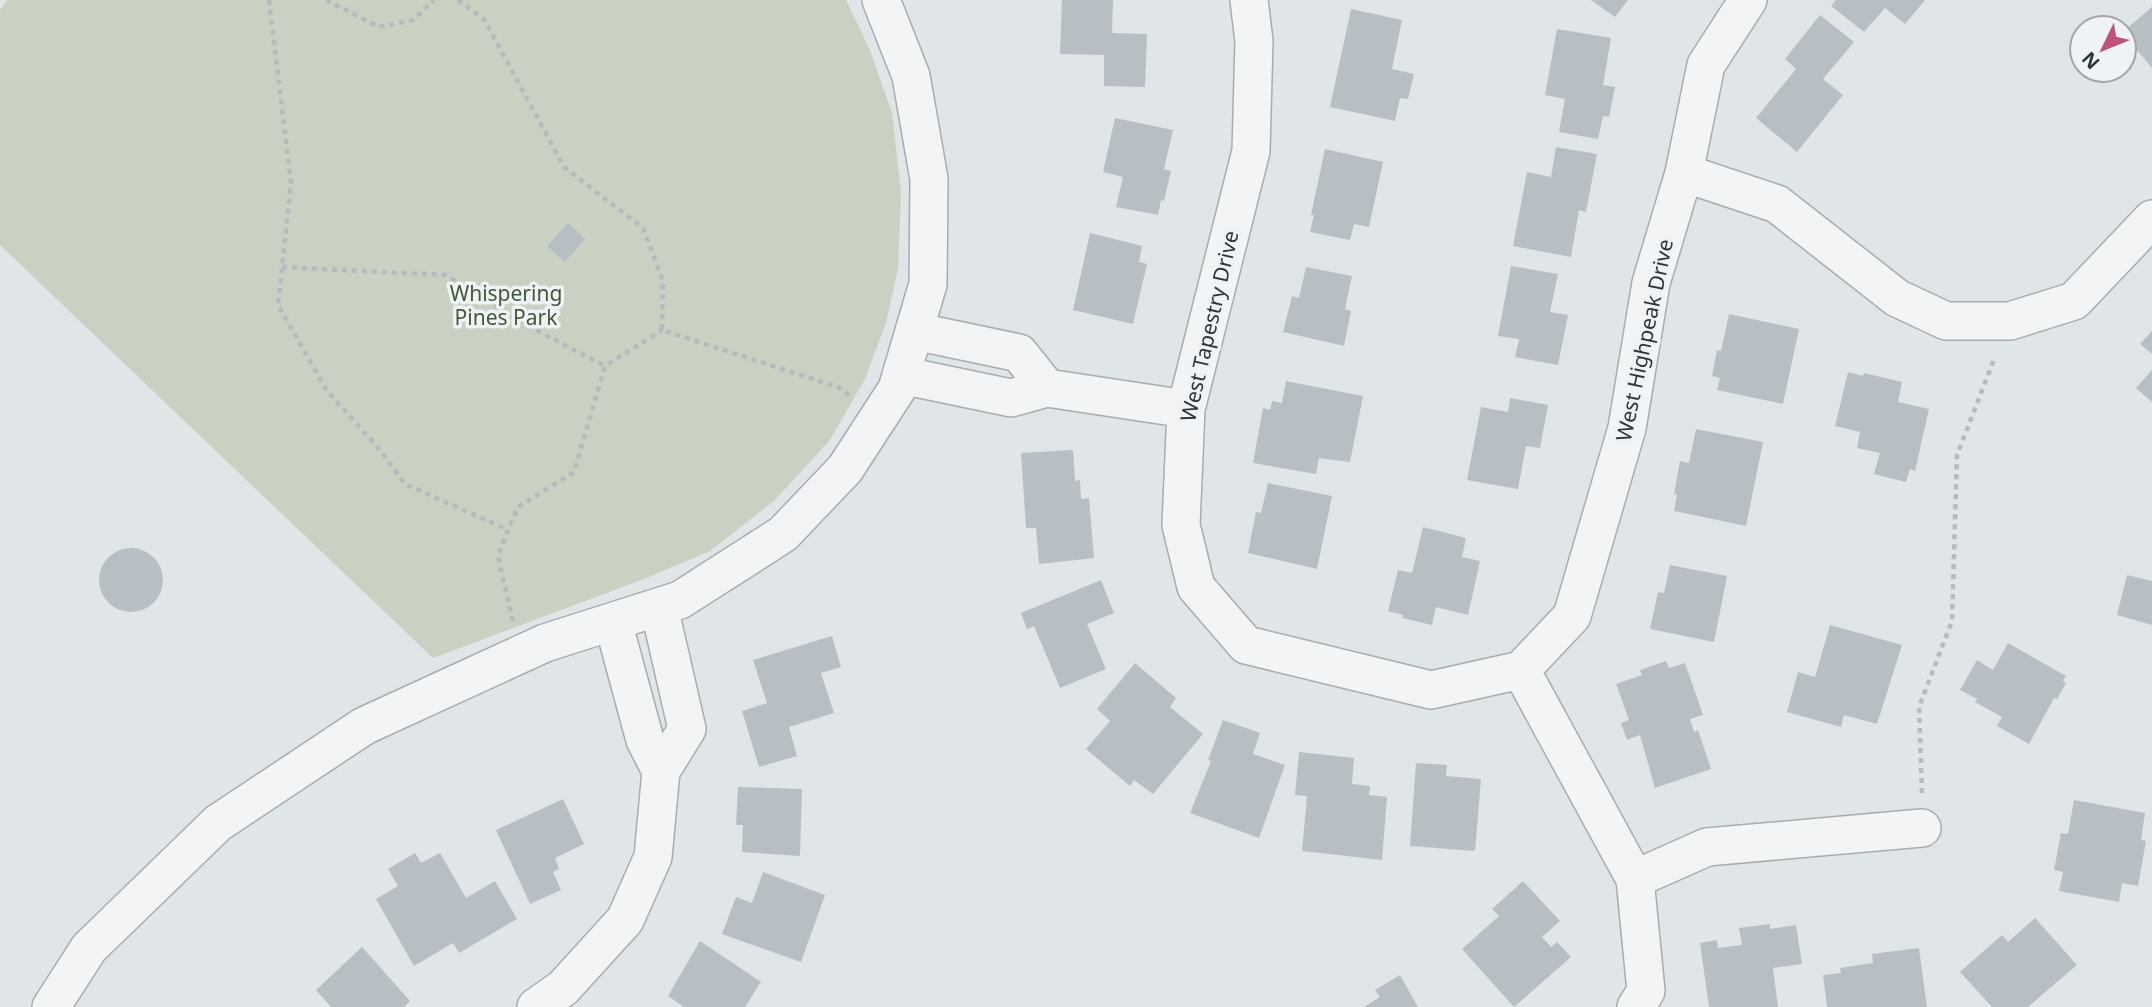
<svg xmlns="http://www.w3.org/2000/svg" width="2152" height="1007" viewBox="0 0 2152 1007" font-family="'Noto Sans',sans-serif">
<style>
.green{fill:#c9d1c2}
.building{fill:#b8bfc4}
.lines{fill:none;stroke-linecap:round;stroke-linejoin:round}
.minor-casing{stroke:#a6adb1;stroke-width:40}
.path{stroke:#b6bbbe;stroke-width:4.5;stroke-dasharray:5 5;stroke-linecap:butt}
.minor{stroke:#f2f4f6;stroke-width:37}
.labels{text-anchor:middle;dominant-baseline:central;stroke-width:7;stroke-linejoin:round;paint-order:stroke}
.park-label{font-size:21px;fill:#455839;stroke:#eff3f5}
.street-label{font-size:21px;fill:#2a353d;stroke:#eff3f5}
</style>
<rect width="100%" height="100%" fill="#e0e5e7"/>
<path class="green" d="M7 0H846L870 50 892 113 901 191 898 269 886 323 865 379 830 440 774 501 710 551 649 577 433 658 0 245V10Z"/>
<path class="building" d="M1062 0H1113L1112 33 1147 34 1145 87 1104 86V55L1060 54Z
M1591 0H1628L1615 17Z
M1836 0H1925L1905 24 1885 8 1864 32 1831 6Z
M2152 7V68L2124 35V31Z
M1351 9 1402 20 1392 69 1414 74 1408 99 1400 98 1395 121 1330 107Z
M1820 15 1854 42 1823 79 1843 95 1797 152 1756 118 1796 69 1785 59Z
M1557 29 1611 38 1603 85 1615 87 1609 117 1603 116 1598 139 1559 132 1565 99 1545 95Z
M1115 118 1173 130 1164 169 1171 171 1164 201 1161 200 1158 215 1116 207 1123 177 1103 172Z
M1556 147 1597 154 1586 212 1579 210 1571 257 1513 246 1527 172 1551 177Z
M1325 149 1383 162 1369 227 1354 224 1350 240 1310 232 1314 215H1311Z
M568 223 585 239 565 262 547 246Z
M1090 233 1142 246 1139 262 1147 264 1133 324 1073 310Z
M1511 266 1558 274 1550 312 1568 315 1558 365 1515 357 1519 339 1498 336Z
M1306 267 1352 276 1345 309 1351 311 1344 346 1283 332 1292 296 1299 298Z
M1729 314 1799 329 1783 404 1717 390 1720 378 1712 376 1717 350 1721 351Z
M2152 331V354L2140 344Z
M2152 370V402L2136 388Z
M1848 372 1863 376 1864 373 1902 382 1898 402 1929 409 1915 471 1910 469 1906 482 1874 474 1880 453 1857 448 1860 432 1835 426Z
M1286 381 1363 396 1350 462 1319 458 1316 474 1253 463 1263 408 1270 410 1272 401 1282 403Z
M1510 398 1548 405 1540 448 1526 446 1518 489 1467 480 1481 407 1508 412Z
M1696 429 1763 442 1746 526 1674 511 1677 495 1674 494 1680 461 1689 463Z
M1073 450 1075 481 1080 480 1081 499 1089 498 1094 558 1039 564 1036 528H1026L1021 453Z
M1268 483 1332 496 1317 569 1248 553 1256 512 1261 513Z
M1423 527 1466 538 1462 557 1480 561 1468 615 1436 607 1432 625 1402 618 1403 615 1388 611 1398 570 1412 573Z
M99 580a32 32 0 1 1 64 0a32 32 0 1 1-64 0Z
M1670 565 1727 576 1714 642 1650 629 1658 592 1664 593Z
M2127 575 2152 581V625L2117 615Z
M1101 580 1114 613 1087 624 1106 669 1060 688 1034 626 1027 629 1021 613Z
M1830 625 1902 645 1877 724 1844 715 1841 727 1787 712 1798 672 1815 677Z
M832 636 841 667 821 673 834 713 789 727 797 756 759 767 742 711 767 703 753 660Z
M2008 643 2066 676 2063 681 2066 683 2057 699 2054 698 2029 744 1997 726 2002 717 1975 702 1977 699 1960 690 1977 660 1993 670Z
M1666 661 1669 668 1685 663 1703 715 1690 719 1694 732 1698 730 1711 769 1655 788 1640 735 1627 740 1621 723 1629 720 1616 684 1642 675 1640 670Z
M1135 663 1176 698 1170 707 1203 734 1153 794 1134 780 1130 786 1086 749 1110 721 1097 709Z
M1223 720 1260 733 1253 754 1285 765 1259 838 1190 813 1211 761 1208 760Z
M1299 752 1354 758 1352 784 1370 786 1369 795 1387 797 1382 860 1302 851 1307 796 1295 795Z
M1416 763 1447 765 1446 776 1481 779 1475 851 1410 846Z
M738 787 802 789 800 856 742 852 743 825H736Z
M563 799 584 844 555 858 559 869 553 872 561 890 530 904 496 830Z
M2074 800 2145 813 2141 840 2146 841 2138 886 2122 883 2119 902 2059 891 2063 872 2054 870 2061 833 2068 834Z
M415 853 421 863 440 853 466 898 495 881 517 919 459 953 453 943 414 966 376 899 398 886 388 869Z
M763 872 825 895 801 962 722 934 736 897 752 903Z
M1523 881 1560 921 1542 937 1551 947 1557 942 1571 957 1514 1007 1462 949 1499 916 1492 909Z
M2035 918 2077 965 2028 1007H1992L1960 972 2002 935 2008 942Z
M1770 924V929L1796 925 1802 964 1773 968 1778 1007H1709L1700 943 1717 940 1718 948 1742 945 1739 928Z
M700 941 761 982 745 1007H684L668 996Z
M362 947 410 1001 404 1007H331L316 990Z
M1919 948 1927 1007H1827L1823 975 1841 973 1840 968 1873 963 1872 954Z
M1400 975 1418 1007H1364L1380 997 1375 990Z"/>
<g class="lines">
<defs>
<path id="minor" d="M1249 0 1254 41 1251 151 1186 409 1181 525 1196 587 1246 645 1431 690 1521 670
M1684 173 1777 204 1897 298 1946 321H2010L2074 301 2152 219
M914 331 1019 353 1047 388
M901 375 1011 398 1047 388 1186 409
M613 622 645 740 661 771
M1521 670 1572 616 1627 428 1651 283 1684 173 1706 65 1748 0
M1521 670 1635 879 1646 991 1636 1007
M1635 879 1707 847 1922 828
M51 1007 89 948 218 823 364 726 545 643 680 600 783 534 845 469 897 389 928 284 929 179 911 76 881 0
M536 1007 563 988 625 920 653 857 661 771 687 729 659 607"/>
</defs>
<use href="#minor" class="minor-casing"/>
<path class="path" d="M269 0 291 183 278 305 327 391 380 450 405 484 508 530
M326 0 379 27 413 20 434 0
M458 0 484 19 564 167 643 228 663 281 662 330 838 387 850 396
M282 267 445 275 538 331 605 366
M513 621 498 556 508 530 518 507 574 472 605 366 662 330
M1922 793 1919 707 1952 621 1957 455 1995 357"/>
<use href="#minor" class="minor"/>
</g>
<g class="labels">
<g class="park-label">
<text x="506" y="293">Whispering<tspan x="506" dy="24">Pines Park</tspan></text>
</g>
<g class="street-label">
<text transform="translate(1209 326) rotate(-77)">West Tapestry Drive</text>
<text transform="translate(1644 340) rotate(-78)">West Highpeak Drive</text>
</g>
</g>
<g transform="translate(2103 49) rotate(227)"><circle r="33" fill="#eff3f5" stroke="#a0a7ab" stroke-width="2"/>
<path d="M0-5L12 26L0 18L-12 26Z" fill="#c1507b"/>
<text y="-10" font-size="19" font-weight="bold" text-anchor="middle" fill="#2a353d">N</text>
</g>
</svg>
